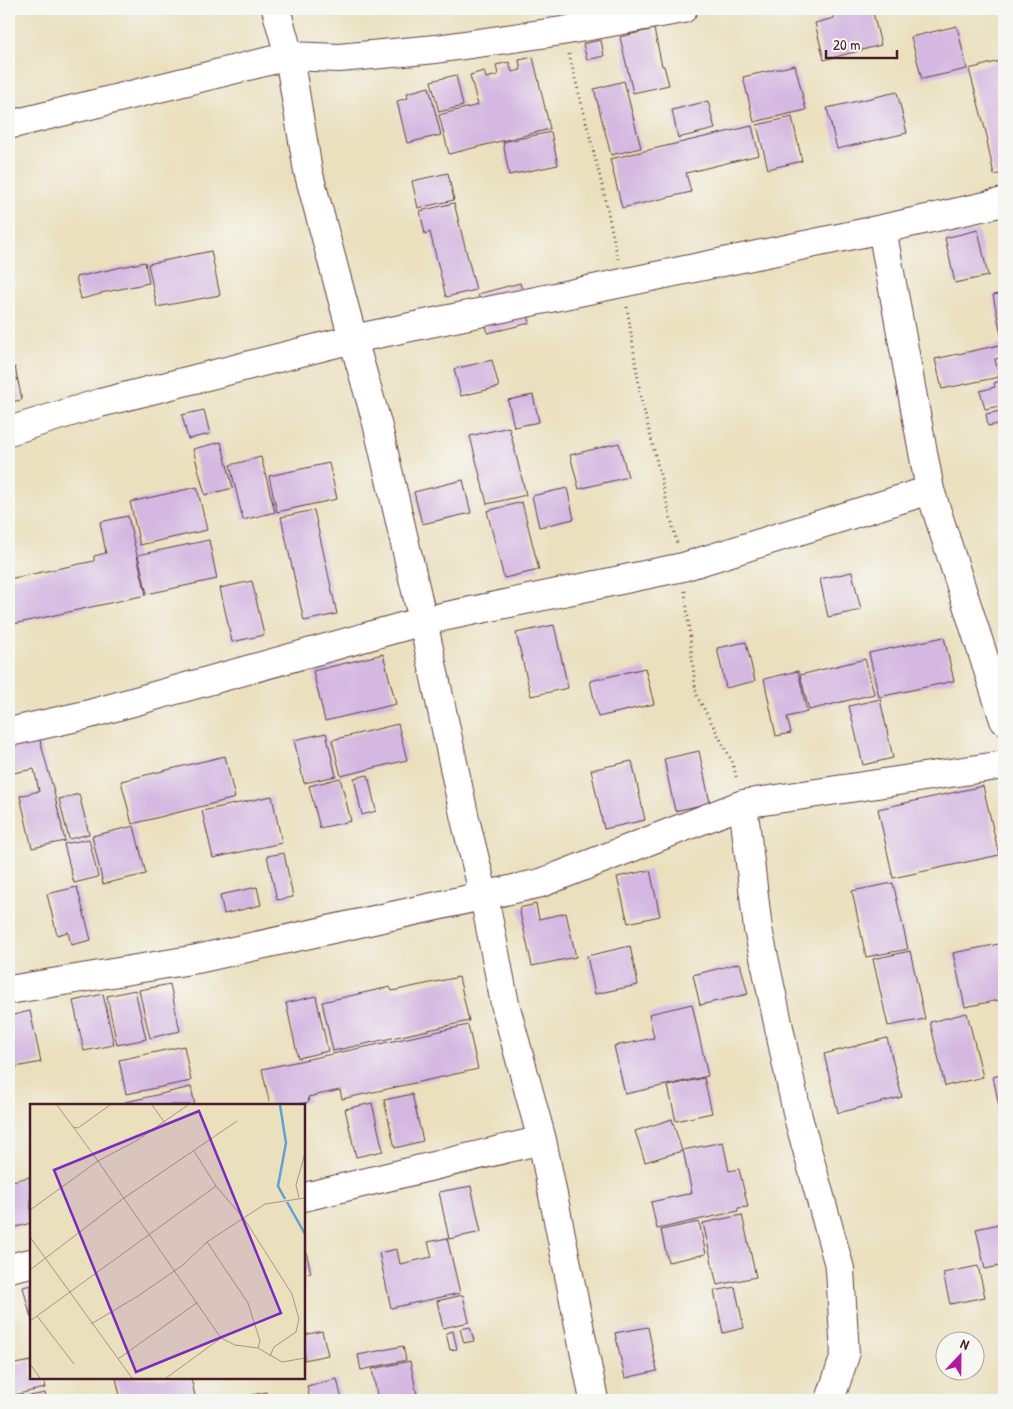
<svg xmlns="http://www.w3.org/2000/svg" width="1013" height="1409" viewBox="0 0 1013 1409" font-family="'Patrick Hand',sans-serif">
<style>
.building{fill:#d4b8e1}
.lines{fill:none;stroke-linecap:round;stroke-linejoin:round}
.minor-casing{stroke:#623c41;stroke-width:30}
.path{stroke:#623c41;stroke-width:3;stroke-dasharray:1 4;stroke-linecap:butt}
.minor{stroke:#fff;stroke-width:28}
.inset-river{fill:none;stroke:#5fa1d2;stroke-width:2.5}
.inset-road{fill:none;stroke:#aa9383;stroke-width:1}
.view{fill:#7b2cbf;fill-opacity:0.15;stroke:#7b2cbf;stroke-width:2.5}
.inset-edge{fill:none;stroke:#4a1f2b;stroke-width:2.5}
</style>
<rect width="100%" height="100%" fill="#f6f6f2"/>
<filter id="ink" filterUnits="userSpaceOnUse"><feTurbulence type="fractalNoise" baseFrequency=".02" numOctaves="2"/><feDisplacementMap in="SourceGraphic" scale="10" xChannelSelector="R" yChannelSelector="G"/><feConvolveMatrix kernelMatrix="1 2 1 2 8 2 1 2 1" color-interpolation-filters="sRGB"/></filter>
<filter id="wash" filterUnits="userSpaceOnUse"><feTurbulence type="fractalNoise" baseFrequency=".0096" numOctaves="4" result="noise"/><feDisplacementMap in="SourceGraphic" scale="20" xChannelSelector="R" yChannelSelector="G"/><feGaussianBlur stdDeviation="1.12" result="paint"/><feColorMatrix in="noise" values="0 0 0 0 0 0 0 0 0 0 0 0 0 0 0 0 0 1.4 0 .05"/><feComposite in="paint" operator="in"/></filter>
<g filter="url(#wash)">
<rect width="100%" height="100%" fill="#eae0be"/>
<g id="blocks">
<path class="building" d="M832 9H872L881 45 824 60 815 23 834 18Z
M957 26 967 69 922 79 911 37Z
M654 29 662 66H664L669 85 633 93 620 37Z
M601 40 604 56 587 60 583 44Z
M533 57 550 129 449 154 439 115 478 105 470 75 484 71 486 78 498 75 496 65 509 62 512 72 521 70 519 60Z
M1004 60V173L994 175 987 141 988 140 969 69Z
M795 65 806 110 754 122 743 77Z
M456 75 463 106 439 112 431 81Z
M624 81 641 148 611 155 594 89Z
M429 87 441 135 407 143 397 101 408 98 407 93Z
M897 92 907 133 837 149 827 108Z
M708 101 715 129 678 138 672 110Z
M792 117 802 161 768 169 757 125Z
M752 126 759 155 686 173 691 192 622 208 610 159Z
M551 132 558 165 509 175 503 142Z
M448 173 454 200 418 208 412 181Z
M454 203 476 290 446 297 430 232 425 234 420 211Z
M978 230 988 276 955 283 945 238Z
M211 251 220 295 157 307 148 264Z
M145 262 149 283 101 293V294L81 299 76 277Z
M520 283 530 323 488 333 478 294Z
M1004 293V339H1002L993 295Z
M1004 344V357L995 359 999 377 942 389 935 359Z
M492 360 499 387 461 396 454 369Z
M15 367 22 400 9 402V369Z
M1004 380V418L1002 419 1003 423 988 426 986 414 1000 411 999 406 985 409 980 391 995 387 994 383Z
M533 395 539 422 514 427 508 400Z
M204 410 210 434 188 439 182 415Z
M509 427 526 495 487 504 470 436Z
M221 442 233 488 205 495 193 449Z
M619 443 628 477 579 489 570 455Z
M261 457 275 512 243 520 230 465Z
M329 463 337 499 277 512 269 476Z
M463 480 471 513 422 524 414 492Z
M197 487 207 530 140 545 130 502Z
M567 488 574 519 539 527 532 496Z
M522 502 539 570 504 578 487 511Z
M314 510 337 614 304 621 281 517Z
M128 516 146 595 14 624 9 601V579L94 561V556L106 553 100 522Z
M209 540 217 579 147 594 138 555Z
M852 572 861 610 828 617 820 579Z
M252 581 264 635 232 642 220 588Z
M554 625 568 688 531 696 516 633Z
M944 637 954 681 879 697 869 653Z
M746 642 755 681 726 688 717 648Z
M383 654 396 704 325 721 313 671Z
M865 659 874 694 809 710 800 675Z
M645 668 654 704 598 717 590 681Z
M798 671 807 712 787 717 791 733 776 736 764 679Z
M880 699 893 758 863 765 849 706Z
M398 724 407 760 341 776 332 740Z
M326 733 336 776 304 783 294 740Z
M39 737 53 788 65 841 32 848 20 796 39 791 34 769 13 773 9 757V745Z
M699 751 710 803 675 811 664 759Z
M225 756 235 798 132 824 121 781Z
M632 761 645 820 604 829 591 770Z
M368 775 376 811 362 815 354 778Z
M340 778 351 821 320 828 309 786Z
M983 786 999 855 893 878 878 809Z
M79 794 89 834 69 839 59 799Z
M272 796 282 843 213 858 202 811Z
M134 826 146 874 103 884 92 836Z
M89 839 98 877 74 883 64 844Z
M284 853 293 897 277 900 267 856Z
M650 870 660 916 628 923 617 877Z
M893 883 908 949 866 957 852 891Z
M77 887 91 940 71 945 68 932 57 935 47 894Z
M257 887 261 905 224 914 220 895Z
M536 904 539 919 566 913 576 957 532 966 519 908Z
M1004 943V999L965 1007 953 953Z
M630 946 638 985 595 994 587 956Z
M910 951 925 1019 888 1026 873 959Z
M740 963 748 994 700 1005 693 975Z
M459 977 469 1021 333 1051 322 1002 390 987 392 991Z
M170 984 180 1031 150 1038 139 990Z
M135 990 146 1039 117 1045 107 996Z
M103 994 114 1045 84 1051 73 1001Z
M316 996 328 1051 298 1058 286 1003Z
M692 1004 708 1076 625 1094 614 1046 654 1038 649 1014Z
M30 1011 41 1062 11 1068 9 1056V1016Z
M967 1013 983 1077 945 1086 930 1022Z
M468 1025 478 1069 342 1099 340 1090 308 1097 309 1102 295 1105H270L262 1069Z
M887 1038 902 1097 838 1113 824 1054Z
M184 1046 191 1081 126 1094 119 1060Z
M1004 1074V1125H1003L993 1077Z
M704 1078 712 1113 676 1121 668 1086Z
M191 1087 195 1105H127L126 1102Z
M412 1094 423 1141 395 1148 384 1100Z
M372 1103 383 1151 356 1157 345 1109Z
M672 1119 682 1151 645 1162 635 1131Z
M723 1142 729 1171 739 1169 748 1207 738 1208V1211L657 1229 651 1202 692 1193 683 1150Z
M29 1177 31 1187V1223L9 1229V1182Z
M471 1186 481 1232 449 1239 439 1192Z
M742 1215 756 1277 717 1285 703 1223Z
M699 1222 706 1254 668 1262 661 1230Z
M1004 1223V1265L985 1269 976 1229Z
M447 1238 460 1293 391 1308 379 1253 397 1249 400 1264 432 1257 428 1242Z
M304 1243 311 1273 304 1274Z
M978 1266 985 1297 950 1304 943 1273Z
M31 1285V1318L23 1287Z
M735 1287 744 1328 723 1333 714 1291Z
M463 1295 469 1322 443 1328 437 1301Z
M470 1327 474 1341 464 1343 460 1329Z
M648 1327 657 1371 625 1378 615 1333Z
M322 1331 328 1355 304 1360V1335Z
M453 1331 457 1349 450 1350 446 1333Z
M403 1346 406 1360 361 1370 358 1355Z
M31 1361V1378H43L45 1388 9 1396V1365Z
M410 1361 418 1400H378L372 1369Z
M116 1378H191L196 1400H121Z
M337 1379 342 1400H310L307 1386Z
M266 1392 268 1400H233V1399Z
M45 1393 47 1400H14V1399Z"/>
</g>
</g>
<g filter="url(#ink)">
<use href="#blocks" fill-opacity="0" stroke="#623c41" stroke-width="1"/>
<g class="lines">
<defs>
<path id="minor" d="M276 9 289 56 339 58 436 49 562 31 683 9
M9 125 289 56 308 171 353 339 377 423 423 621 465 819 484 896 505 1004 542 1140 594 1400
M882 229 930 490 1004 720
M9 431 100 403 353 339 882 229 1004 202
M9 732 86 715 423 621 683 567 930 490
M743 804 758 929 798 1117 840 1269 845 1355 830 1400
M9 990 197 959 541 883 743 804 1004 765
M304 1197 542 1140
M9 1268 31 1263"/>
</defs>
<use href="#minor" class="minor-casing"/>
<path class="path" d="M569 54 603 189 618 259
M627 307 641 398 677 543
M685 591 696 694 732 761 737 779"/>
<use href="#minor" class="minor"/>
</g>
</g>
<g transform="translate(30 1104)">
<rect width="275" height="275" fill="#eae0be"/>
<path class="inset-river" d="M250 1 256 39 248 82 255 95M257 98 275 130"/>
<path class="inset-road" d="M27 1 68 57 106 37 158 1M122 1 135 19M43 23 48 24 80 1M164 47 186 82 215 116 262 190 269 215 266 228 244 243 240 252M269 94 266 81 275 49M0 106 68 57 191 234 205 241 228 244 252 258 275 254M0 133 102 274M177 138 218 199 230 237 228 244M0 166 94 94 207 17M7 212 44 260M0 217 186 82M61 220 108 192 153 161 177 138 235 100 275 94M88 255 168 198M0 260 10 274M136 274 191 234"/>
<path class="view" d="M169 7 251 209 106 268 24 66Z"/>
<rect width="275" height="275" class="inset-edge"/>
</g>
<rect width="1013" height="1409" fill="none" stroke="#f6f6f2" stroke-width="30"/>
<g transform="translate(960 1356) rotate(22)"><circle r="24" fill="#f6f6f2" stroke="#b1a0a2"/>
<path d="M0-4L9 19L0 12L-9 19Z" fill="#b5179e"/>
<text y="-8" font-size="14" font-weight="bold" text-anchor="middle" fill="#4a1f2b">N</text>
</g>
<path d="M826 50v8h71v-8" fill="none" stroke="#4a1f2b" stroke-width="2.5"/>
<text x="833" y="50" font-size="15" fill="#4a1f2b" stroke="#f6f6f2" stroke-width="4" paint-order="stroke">20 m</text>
</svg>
